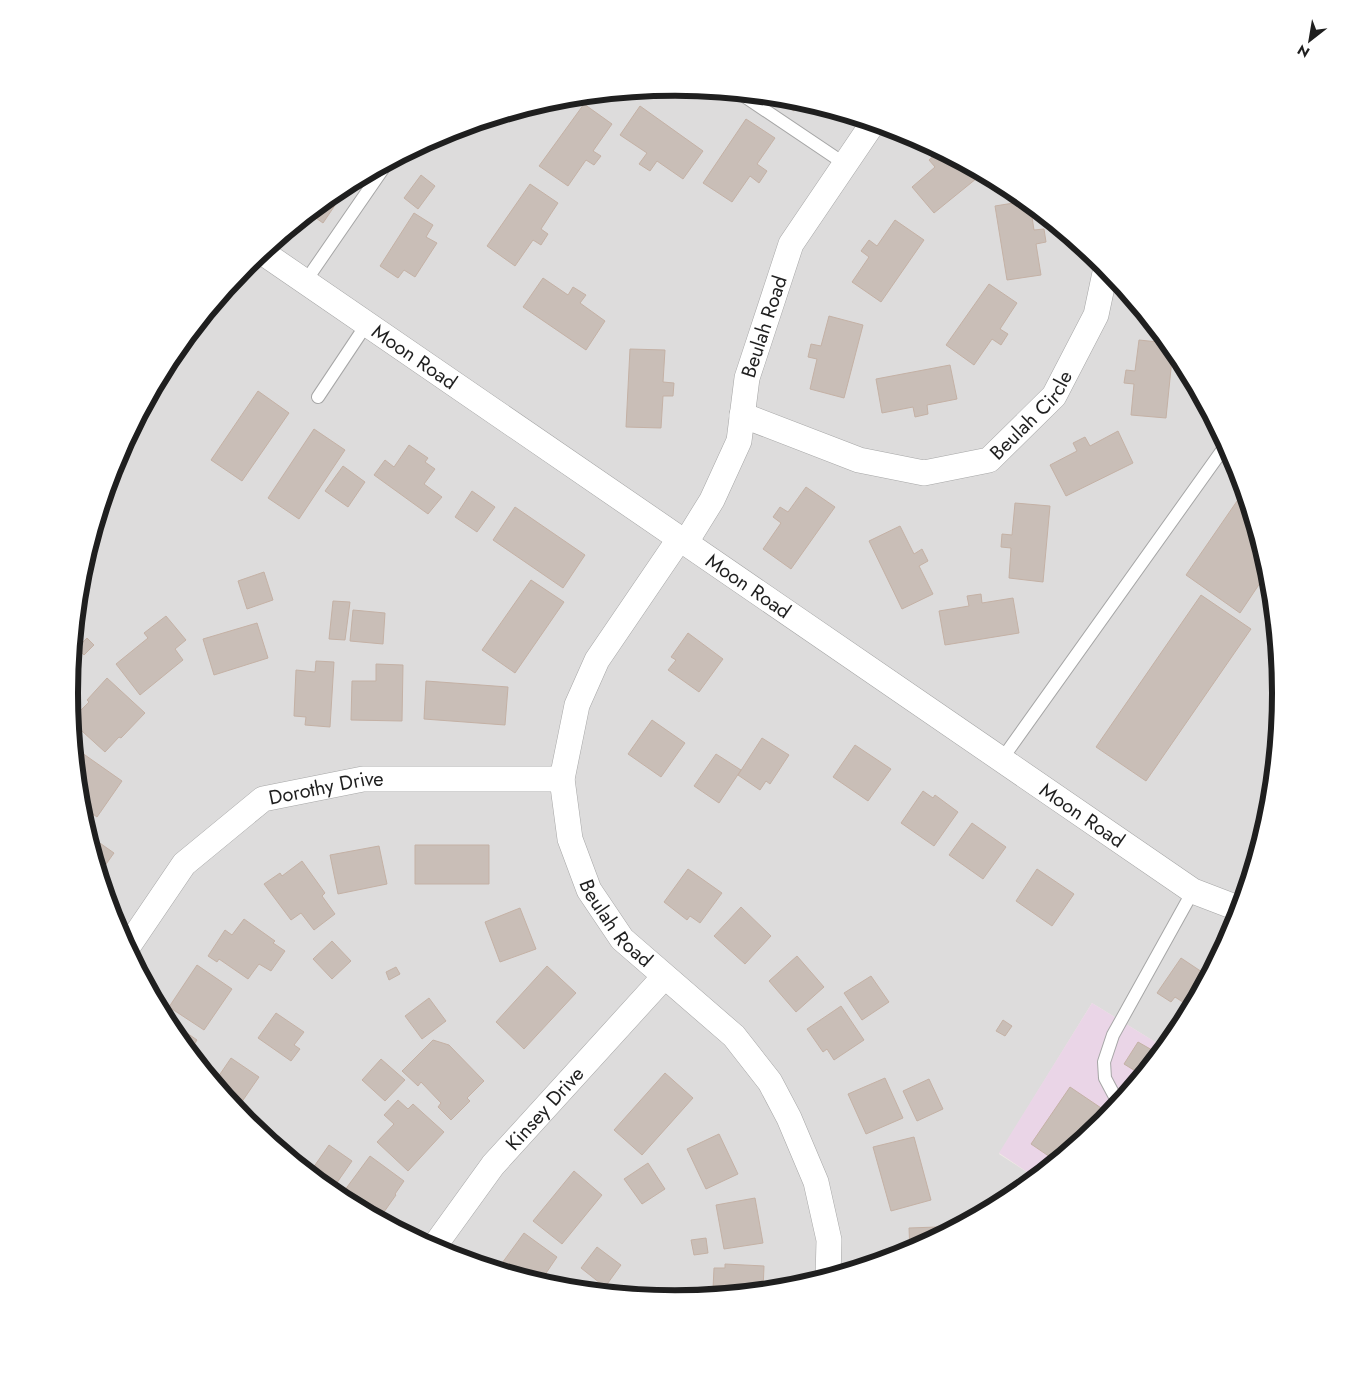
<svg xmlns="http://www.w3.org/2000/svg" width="1350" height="1387" viewBox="0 0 1350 1387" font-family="Jost,sans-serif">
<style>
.residential{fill:#dddcdc}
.industrial{fill:#ead5e7}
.building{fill:#c9beb7;stroke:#c4b1a5}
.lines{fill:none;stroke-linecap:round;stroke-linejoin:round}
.service-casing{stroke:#a6a6a6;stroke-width:14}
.minor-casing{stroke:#a6a6a6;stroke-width:26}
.service{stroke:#fff;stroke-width:12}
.minor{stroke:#fff;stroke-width:25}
.labels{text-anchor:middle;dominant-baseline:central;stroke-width:5;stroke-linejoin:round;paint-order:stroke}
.street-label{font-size:20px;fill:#1f1f1f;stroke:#fff}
.rim{fill:none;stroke:#1f1f1f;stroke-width:6}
</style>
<rect width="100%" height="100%" fill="#f1ece4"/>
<path class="residential" d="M675 87 794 99 907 134 1012 190 1104 265 1179 357 1235 462 1270 576 1281 694 1270 812 1235 926 1179 1031 1165 1048 1092 1003 999 1154 1036 1178 1012 1198 907 1254 793 1288 675 1300 556 1288 443 1253 338 1197 246 1122 171 1030 115 925 80 811 69 693 80 575 115 461 171 356 247 265 338 189 443 133 557 99Z"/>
<path class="industrial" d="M1092 1003 1165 1048 1103 1122 1036 1178 999 1153Z"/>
<path class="building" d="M774 97 794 99 801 101 794 111Z
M584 104 612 124 593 151 601 156 594 165 586 160 568 186 539 166Z
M640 106 703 151 683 179 657 161 650 171 639 164 647 153 620 135Z
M746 119 775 138 757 164 767 171 759 183 750 176 732 202 703 183Z
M939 151 945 159 949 156 982 174 934 213 912 187 935 167 929 160Z
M421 175 435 186 418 209 404 198Z
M530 184 558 203 541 229 548 234 541 245 533 240 515 266 487 246Z
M346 185 348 186 323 223 309 213 338 189Z
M1026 201 1030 204 1034 230 1044 229 1046 242 1036 244 1041 275 1007 280 995 206Z
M414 213 433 225 426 237 437 243 415 277 404 270 398 278 380 266Z
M895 220 924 240 881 302 852 282 869 257 861 251 869 240 877 246Z
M543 278 568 295 573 287 586 295 580 303 605 321 586 350 523 307Z
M989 284 1017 303 1000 329 1008 334 1001 345 992 339 974 365 946 345Z
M829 316 863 325 844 398 810 389 817 359 808 357 811 344 821 346Z
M1139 340 1168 343 1173 349 1166 418 1131 415 1134 384 1124 383 1126 370 1135 371Z
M630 349 665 350 663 382 674 383 673 396H663L661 428 626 427Z
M950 365 957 399 927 405 928 414 915 417 913 407 882 413 876 379Z
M258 391 289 413 242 481 211 460Z
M314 429 345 450 299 519 268 498Z
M1118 431 1133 463 1066 496 1050 465 1077 451 1073 443 1085 437 1090 446Z
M409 445 428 458 425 462 435 469 424 484 442 497 428 514 374 475 385 460 394 467Z
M343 466 365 482 348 507 325 491Z
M806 487 835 507 791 569 763 549 781 523 773 517 780 507 788 512Z
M472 491 495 507 477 532 455 517Z
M1244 491 1268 571 1240 613 1186 575Z
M1015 503 1050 506 1043 582 1009 578 1011 548 1001 547 1002 534 1012 535Z
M515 507 585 555 563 588 493 540Z
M900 526 914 554 922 549 928 561 919 566 933 594 902 609 869 541Z
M90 544 97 550 81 573Z
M264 572 273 600 247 609 238 581Z
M531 580 564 602 515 673 482 650Z
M981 594 982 603 1013 598 1019 633 945 645 939 611 969 606 967 596Z
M1201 595 1251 629 1146 781 1096 747Z
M333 601 350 602 345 640 329 639Z
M353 610 385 613 383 644 350 641Z
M166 616 186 640 175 649 183 660 140 695 116 664 148 638 144 633Z
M257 623 268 658 214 675 203 639Z
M688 633 723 659 699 692 668 670 676 660 671 657Z
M87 638 94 645 84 655 77 648Z
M316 661 334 662 330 727 305 725 306 717 294 716 296 670 315 672Z
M376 664 403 665 402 721 351 720 352 681H376Z
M107 678 145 713 121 738 119 737 105 752 72 722 71 720 89 702 87 700Z
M426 681 508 687 505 725 424 719Z
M652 720 685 743 661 777 628 754Z
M762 738 789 755 770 784 766 781 760 790 738 775Z
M855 745 891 769 868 801 833 777Z
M75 748 122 781 97 817 80 805Z
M716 754 741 770 719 803 694 786Z
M923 791 933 798 935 795 958 812 934 846 901 823Z
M972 823 1006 847 983 879 949 855Z
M87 834 114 853 99 874Z
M415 845H489V884H415Z
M379 846 387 884 338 894 330 855Z
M302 861 325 893 322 896 335 914 314 930 301 913 291 920 264 884 280 873 282 876Z
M688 869 722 893 700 923 690 916 687 920 664 902Z
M1037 869 1074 894 1052 926 1016 901Z
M741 907 771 936 745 964 714 936Z
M520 908 536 949 500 962 485 922Z
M244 919 275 941 273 943 285 951 271 971 259 964 248 979 219 959 217 962 208 956 225 930 232 935Z
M332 941 351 961 332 979 313 959Z
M797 956 824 987 796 1012 769 981Z
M1181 958 1208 976 1189 1006 1175 997 1171 1002 1157 993Z
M197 965 232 989 204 1030 169 1007Z
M547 966 576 993 524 1049 496 1022Z
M396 967 400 974 389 980 386 972Z
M871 976 889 1002 862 1020 844 993Z
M429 998 446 1021 422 1039 405 1016Z
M841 1006 864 1040 834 1060 827 1049 823 1052 807 1029Z
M276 1013 304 1032 294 1045 300 1049 291 1061 258 1038Z
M164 1017 197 1040 189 1052 171 1030Z
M1003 1020 1012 1026 1005 1036 996 1031Z
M433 1040 449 1045 484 1081 467 1098 470 1101 451 1120 438 1107 441 1103 421 1082 418 1086 402 1071Z
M1138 1042 1159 1054 1142 1075 1124 1064Z
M231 1058 259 1077 241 1103 214 1083Z
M381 1059 405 1080 385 1101 362 1080Z
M665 1073 693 1098 642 1155 614 1130Z
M885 1078 903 1118 866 1134 848 1094Z
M929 1079 943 1109 917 1121 903 1091Z
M1070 1087 1110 1114 1103 1122 1056 1161 1031 1144Z
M398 1100 408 1109 413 1104 444 1132 408 1171 377 1142 394 1124 384 1115Z
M719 1134 738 1174 706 1189 687 1149Z
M914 1137 931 1200 891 1211 873 1147Z
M329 1145 352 1161 336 1184 313 1168Z
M370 1156 404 1181 395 1194 396 1195 379 1219 339 1198Z
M648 1163 665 1189 642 1204 624 1179Z
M574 1171 602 1195 562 1244 533 1221Z
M755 1198 763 1243 724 1249 716 1205Z
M937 1227V1234H944L910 1252 909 1228Z
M524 1233 557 1257 540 1282 544 1284 497 1270Z
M706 1238 708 1253 694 1255 691 1240Z
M597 1247 621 1265 605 1287 581 1268Z
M725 1264 764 1266 763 1291 723 1295V1290L713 1289 714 1268H725Z"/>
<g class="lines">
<defs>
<path id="service" d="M741 94 845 164
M305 282 387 163
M318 397 366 325
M1002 759 1226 445
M1122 1099 1114 1095 1105 1078 1104 1062 1113 1035 1193 891"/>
<g id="minor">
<path id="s1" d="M262 252 1193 891 1240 909"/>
<path id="s2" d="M742 415 859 460 924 473 989 460 1054 396 1096 315 1106 268"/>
<path id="s3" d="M680 538 597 660 577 705 562 779 570 839 589 890 622 939 734 1036 770 1082 789 1118 816 1182 829 1240 828 1278"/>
<path id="s4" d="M686 542 712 500 739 441 747 378 791 244 873 123"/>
<path id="s5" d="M127 948 184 864 263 799 363 779H562"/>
<path id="s6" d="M433 1248 493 1165 664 977"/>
</g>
</defs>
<use href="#service" class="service-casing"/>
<use href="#minor" class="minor-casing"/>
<use href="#service" class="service"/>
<use href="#minor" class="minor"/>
</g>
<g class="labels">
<g class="street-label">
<text stroke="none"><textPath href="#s4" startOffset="232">Beulah Road</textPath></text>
<text stroke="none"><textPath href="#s1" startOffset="185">Moon Road</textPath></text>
<text stroke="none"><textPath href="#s2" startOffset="320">Beulah Circle</textPath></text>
<text stroke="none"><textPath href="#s1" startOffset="590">Moon Road</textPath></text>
<text stroke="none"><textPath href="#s5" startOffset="268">Dorothy Drive</textPath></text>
<text stroke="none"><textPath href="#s1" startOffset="995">Moon Road</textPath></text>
<text stroke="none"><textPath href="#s3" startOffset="430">Beulah Road</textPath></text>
<text stroke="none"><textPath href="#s6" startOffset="179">Kinsey Drive</textPath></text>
</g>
</g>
<path d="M0 0H1350V1387H0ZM78 693a597 597 0 1 1 1194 0a597 597 0 1 1-1194 0Z" fill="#fff" fill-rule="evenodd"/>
<path class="rim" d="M78 693a597 597 0 1 1 1194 0a597 597 0 1 1-1194 0Z"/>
<g transform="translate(1310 40) rotate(211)" stroke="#ffffff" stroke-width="4" paint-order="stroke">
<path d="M0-4L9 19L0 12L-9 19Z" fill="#1f1f1f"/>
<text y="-8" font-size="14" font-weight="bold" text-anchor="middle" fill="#1f1f1f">N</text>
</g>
</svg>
